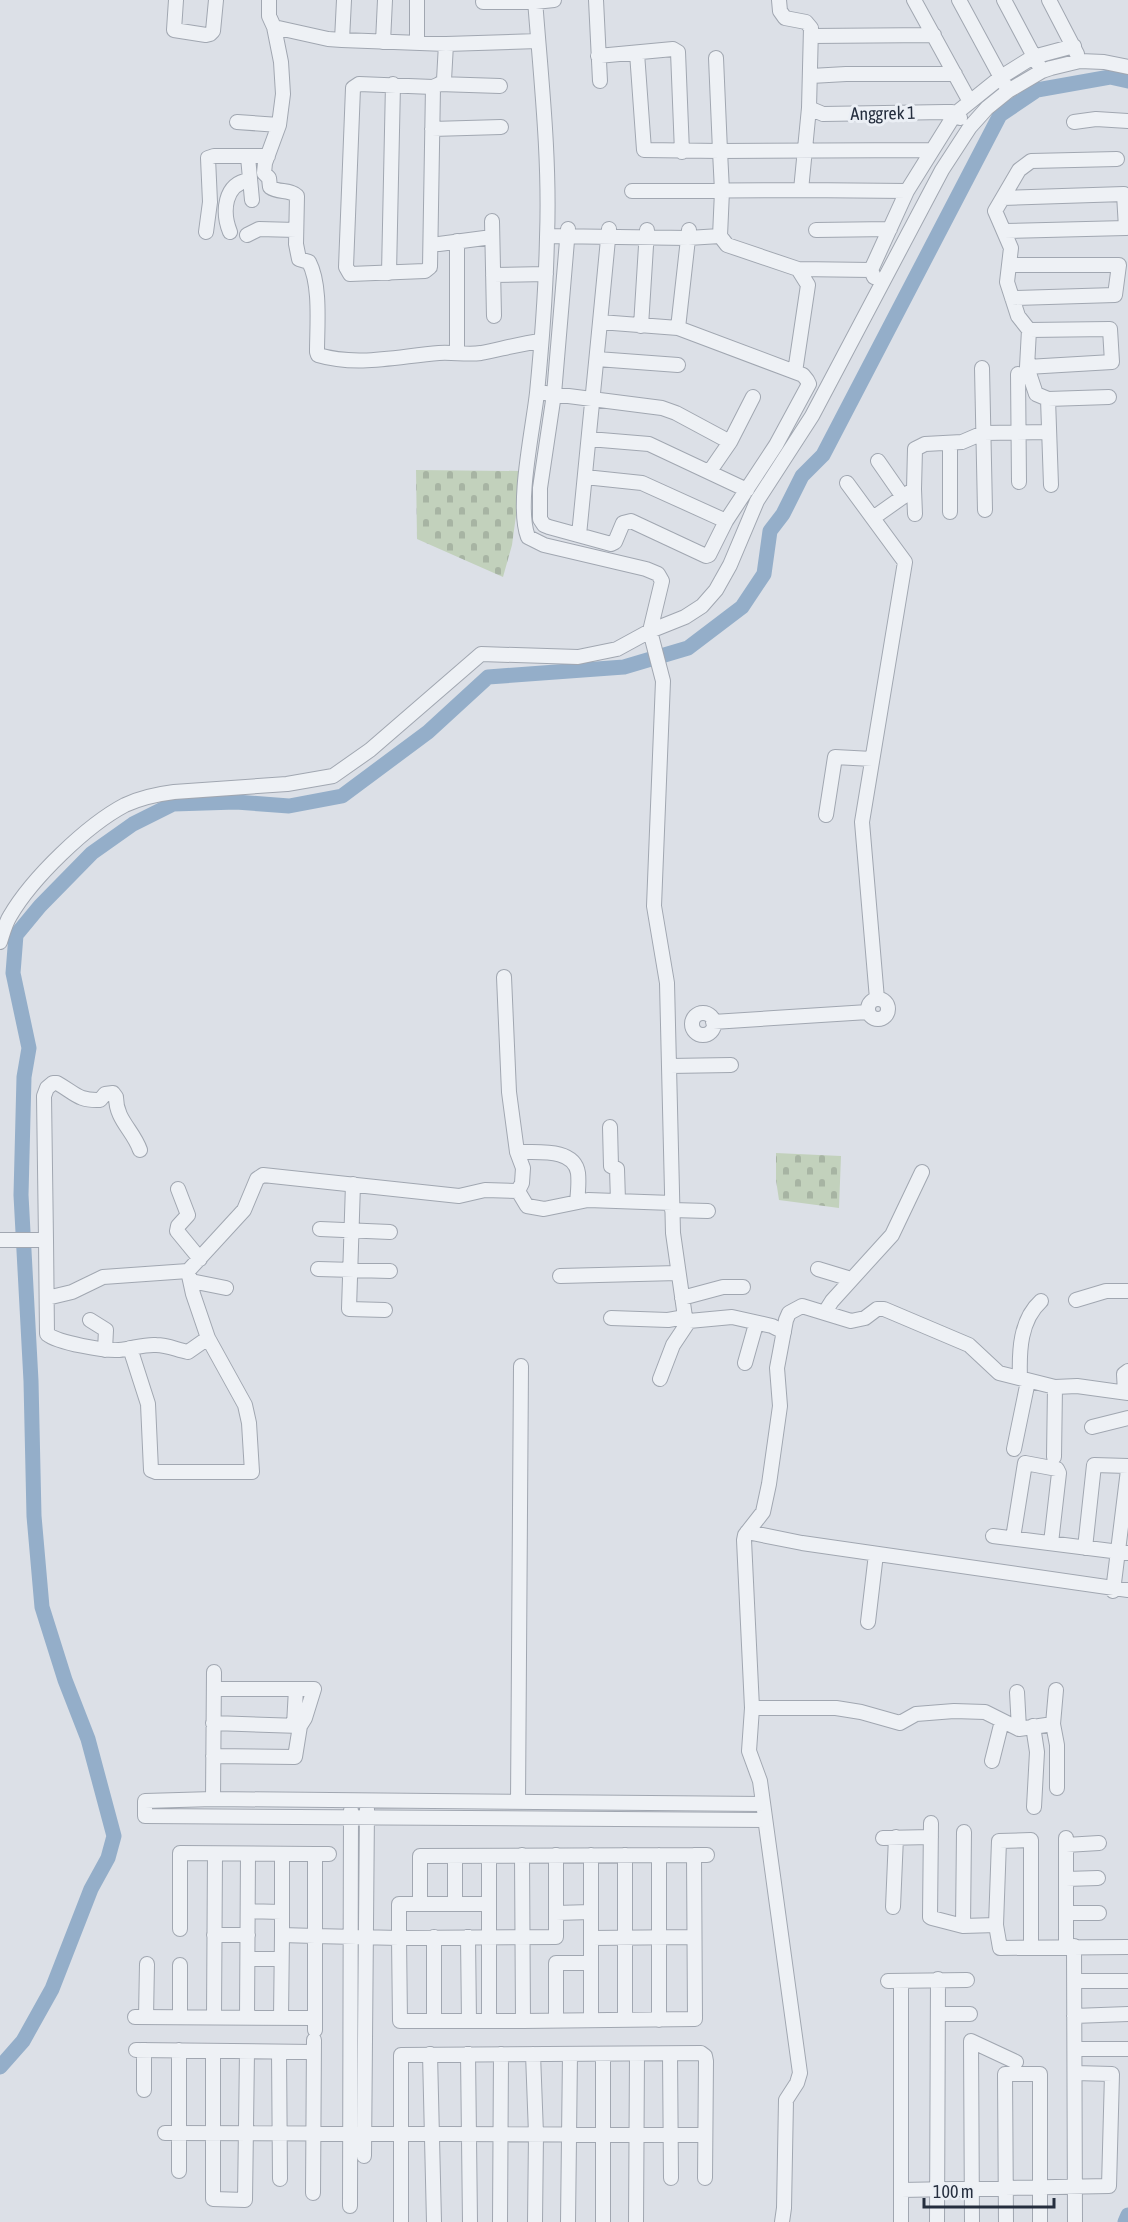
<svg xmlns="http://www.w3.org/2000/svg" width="1128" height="2222" viewBox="0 0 1128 2222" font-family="'Asap Condensed',sans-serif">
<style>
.cemetery{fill:url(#cemetery-stones)}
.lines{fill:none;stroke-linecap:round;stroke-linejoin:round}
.river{stroke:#94aec9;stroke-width:15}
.minor-casing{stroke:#a1a7b1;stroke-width:16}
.minor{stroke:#eef1f5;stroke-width:14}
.labels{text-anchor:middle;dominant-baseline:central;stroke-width:6;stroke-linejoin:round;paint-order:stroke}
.street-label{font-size:18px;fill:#252e3e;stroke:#ebeff5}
</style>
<defs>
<pattern id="cemetery-stones" width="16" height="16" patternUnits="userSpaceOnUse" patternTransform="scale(1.5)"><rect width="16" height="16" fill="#c2d1bc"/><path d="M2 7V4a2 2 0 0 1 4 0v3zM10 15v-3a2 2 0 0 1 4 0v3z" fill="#a7b4a3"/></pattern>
</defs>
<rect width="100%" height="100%" fill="#dce0e7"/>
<path class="cemetery" d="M416 470 522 471 512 545 503 577 417 539Z
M776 1153 841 1156 839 1208 779 1200 776 1180Z"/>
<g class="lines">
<path class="river" d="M0 2067 23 2041 52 1989 91 1889 108 1858 114 1836 88 1739 65 1680 42 1607 34 1516 31 1381 21 1195 24 1077 29 1048 13 973 16 935 40 906 92 853 133 824 173 804 236 802 289 806 342 796 428 732 488 677 624 667 688 648 742 607 764 574 770 531 783 514 802 476 823 455 1000 115 1037 90 1110 77 1128 81
M1125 2222 1128 2215"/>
<defs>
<path id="minor" d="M176 0 174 30 206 35 210 34 213 31 216 0
M269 0V16L274 27 328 39 342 40 446 44 538 41
M535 0C541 79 550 158 547 237 546 289 542 341 537 393 533 429 516 506 528 537L544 545 646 569 658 574 662 581 650 631 663 681 654 906 667 983 673 1233 685 1317 689 1321 732 1317 772 1326 784 1332
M596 0 600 81
M779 0 780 11 785 18 806 22 811 28 809 108 801 190 907 191 871 270 874 277
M914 0 970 102
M959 0 1005 85
M1004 0 1038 64
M1049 0 1077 54
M483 2H535L554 0
M274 27 281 62 283 94 279 125 265 163 264 173 269 178 270 187C278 193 290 189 297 196L296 244 299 259 309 262C321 285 317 326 317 352L318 355C358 367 399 356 439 353 453 352 467 355 481 353 501 349 520 344 540 341
M812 36 934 35
M342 40 344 0
M383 42 385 0
M417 43V0
M637 53 644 150 720 151 716 58
M598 56 673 49 678 52 682 152
M811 76 846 74H955
M439 84 500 86
M433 87 430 267 425 271 350 274 346 267 353 88 359 84 433 87 442 83 444 80 446 44
M809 108 823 114 945 112H952L960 118
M237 122 279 125
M1074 122 1096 119 1128 121
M432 129 501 127
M248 157 252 200
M632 191 801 190
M907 191 955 114 1001 77 1033 57 1074 46
M1003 198 1124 194 1126 228 1004 231
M492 221 494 316
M568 229 554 394 540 488V519L544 525 549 527 611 544 615 542 623 523 631 521 706 556 709 555 726 521 776 445 809 384 807 380 803 375 678 328 689 230
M609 229 600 322 678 328
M816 230 890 229
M206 232 210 202 208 158 214 156H268
M230 232C222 212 224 184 249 180
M247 235 259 229 296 230
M548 236 688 238 720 236
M457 241V349
M439 244 492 237
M1009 265H1119L1115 295 1012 298
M871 270 798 269 727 245 720 236 722 191 720 151 931 150
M389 273 393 84
M493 275 546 274
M641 326 647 230
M597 359 678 365
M1027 367 1112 362 1110 329 1029 330
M982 368 985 510
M795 372 808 285 798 269
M1018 374 1019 482
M545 393 662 408 676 413 730 442 753 397
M1048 399 1109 397
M589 439 649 444 747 490
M950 443V512
M878 461 903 497
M710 471 730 442
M585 477 642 483 726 521
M847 483 905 562 862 822 877 999
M1051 485 1048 399 1036 394 1027 367 1029 330 1018 316 1007 282 1011 248 995 211 1019 170 1031 161 1117 159
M914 489 915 514
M873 518 914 489 915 449 925 444 962 442 983 433 1049 432
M579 535 600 322
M826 815 835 757 872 759
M0 942C3 933 5 924 10 916 32 878 87 825 125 805 140 798 158 794 174 792L287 784 333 776 370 750 481 654 578 657 617 649 650 631 685 617 702 606 716 590 730 565 757 501 812 416 942 170 970 127 987 108 1008 91 1042 71 1051 68 1080 61 1104 62 1128 67
M504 977 509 1092 517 1152 523 1168 522 1183 518 1191
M868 1009a10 10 0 1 1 20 0a10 10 0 1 1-20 0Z
M692 1024a11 11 0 1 1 22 0a11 11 0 1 1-22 0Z
M713 1022 868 1012
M670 1066 731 1065
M610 1127 611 1166 617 1169 618 1201
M517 1152C536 1153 574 1147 578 1173 579 1182 578 1193 577 1202
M353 1184 349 1309 385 1310
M178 1189 188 1215 178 1226 177 1231 200 1259
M672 1210 708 1211
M320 1229 390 1232
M0 1240H46L47 1334C58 1343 105 1351 119 1350 132 1349 144 1344 156 1345 168 1345 177 1350 188 1352L208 1338
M46 1240 44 1096 47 1088 53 1083H57C75 1093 78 1101 100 1100L105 1094 113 1093 116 1097C116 1120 133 1130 140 1150
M318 1269 390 1271
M818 1269 851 1279
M560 1276 678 1273
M191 1281 226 1288
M47 1298 72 1292 103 1277 188 1271 244 1210 257 1179 263 1175 459 1196 485 1190 518 1191 527 1206 544 1209 588 1200 672 1203
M682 1298 723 1287H743
M1076 1300 1106 1291H1128
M825 1312 832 1301 892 1235 922 1172
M611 1318 668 1320 685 1317
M90 1320 106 1330 105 1350
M130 1348 148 1404 151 1470 156 1472H252L249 1423 245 1405 208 1338 193 1294 188 1271
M745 1363 756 1324
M1020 1378C1019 1351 1020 1320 1041 1301
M660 1379 673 1345 689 1321
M1125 1392 1124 1374 1128 1371
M1092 1427 1128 1418
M1014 1449 1028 1381
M1054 1457 1055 1387
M747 1532 802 1543 1128 1590
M993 1536 1128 1553
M1013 1538 1025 1463 1057 1469 1059 1473 1051 1543
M1085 1548 1094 1465 1128 1466
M1113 1591 1128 1470
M868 1622 876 1554
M1017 1692 1019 1729
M752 1708H836L861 1712 900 1723 916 1714 954 1711 985 1712 1019 1729 1053 1724 1057 1745V1788
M213 1723 300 1726 305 1718 314 1689H214
M1053 1724 1056 1690
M294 1725 296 1689
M1033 1726 1037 1752 1034 1807
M213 1756 295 1757 300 1726
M992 1761 1002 1721
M213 1799 214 1672
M518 1802 521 1366
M763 1804 213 1799 145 1801V1816L765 1820
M931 1823 930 1917 932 1918 963 1926 996 1925 1000 1948 1128 1947
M883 1838 931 1837
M1066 1845 1099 1843
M522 1855 523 2021 695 2019 694 1855
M591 1855V2020
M625 1855V2020
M659 1855V2020
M455 1856V1904
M489 1856V1904H420V1856L694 1855H707
M1066 1879 1098 1878
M489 1904V2021H400L399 1938 556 1937V1855
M893 1907 896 1837
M248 1911 281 1912
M556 1913 591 1912
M1066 1913H1099
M996 1925 999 1841 1031 1840V1947
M963 1926 964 1832
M180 1929V1853L315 1854
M214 1935H248
M282 1935V1854
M434 1937V2021
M468 1937 469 2021
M591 1938 694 1937
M1066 1946V1838
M1074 1946 1075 2222
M248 1959H281
M888 1981 967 1980
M901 1981V2222
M1074 1981H1128
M938 2014H970
M180 2016V1965
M1074 2016 1128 2014
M135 2017 315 2018
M146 2017 147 1964
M214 2017 215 1854
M247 2017 248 1854
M281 2017 282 1935 315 1936V1854H329
M556 2020V1963H591
M489 2021H523
M315 2030V1936L399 1938V1904H420
M1075 2049H1128
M136 2050 314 2052
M144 2050V2090
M179 2050V2171
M213 2051V2199L245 2200 247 2052
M279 2052 280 2179
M430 2054 434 2222
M468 2054 470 2222
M533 2054 536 2134 535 2222
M603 2054V2222
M670 2054 671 2178
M165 2133 705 2135
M364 2156 367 1809
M901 2190 1109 2186 1112 2074 1075 2073
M313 2193 314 2040
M350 2206 351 1810
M401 2222V2055L701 2053 705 2056 706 2061 705 2178
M500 2222 501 2054
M568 2222 570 2054
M636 2222 637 2054
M782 2222 784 2208 786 2100 797 2083 800 2073 760 1781 749 1751 752 1708 744 1540 745 1535 763 1512 769 1484 780 1406 777 1368 786 1320 789 1313 802 1306 851 1321 865 1318 877 1309H884L969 1345 999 1373 1055 1387 1077 1386 1128 1393
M937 2222 938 1979
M972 2222 971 2041 1016 2062
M1006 2222 1005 2074H1040V2222"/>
</defs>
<use href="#minor" class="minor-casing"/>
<use href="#minor" class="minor"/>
</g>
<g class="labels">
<g class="street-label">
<text transform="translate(883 113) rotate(-1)">Anggrek 1</text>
</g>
</g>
<path d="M924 2198v9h130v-9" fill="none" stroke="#252e3e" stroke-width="3"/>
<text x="933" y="2198" font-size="18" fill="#252e3e" stroke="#ebeff5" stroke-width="4.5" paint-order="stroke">100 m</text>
</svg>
